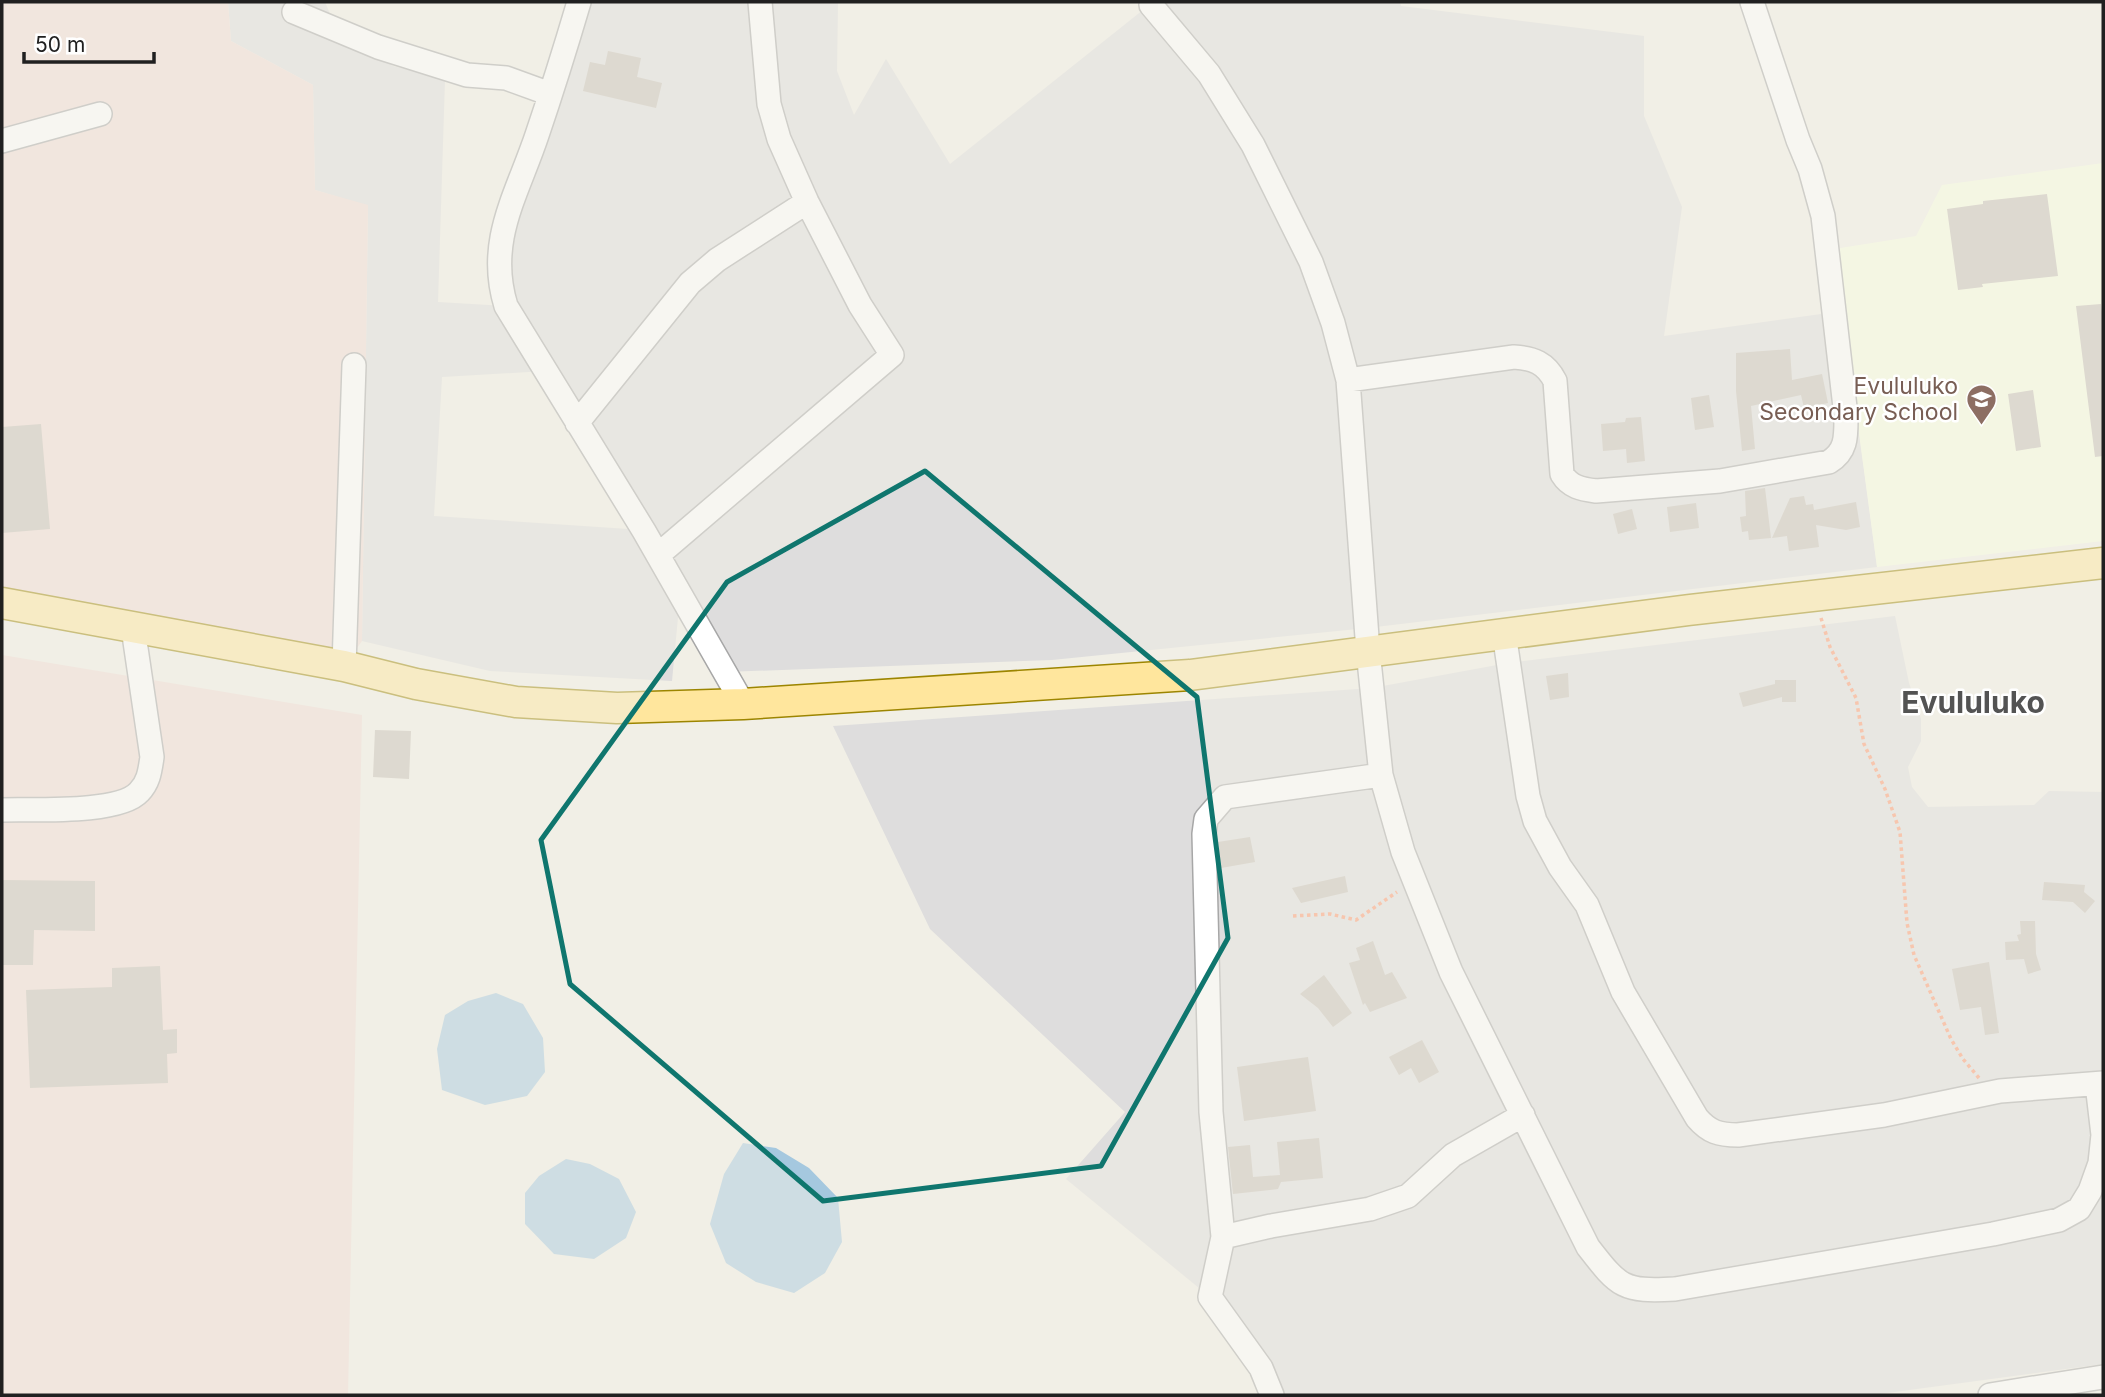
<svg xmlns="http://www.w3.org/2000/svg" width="2105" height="1397" viewBox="0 0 2105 1397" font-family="Inter,sans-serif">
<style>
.residential{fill:#dedddd;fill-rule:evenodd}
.commercial{fill:#f2dbd5}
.education{fill:#f9ffe1}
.water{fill:#a5c8df}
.building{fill:#c6bfb5}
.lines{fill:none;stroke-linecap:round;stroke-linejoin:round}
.minor-casing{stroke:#a7a7a7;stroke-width:26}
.major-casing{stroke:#9c8500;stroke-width:33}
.path{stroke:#fe946a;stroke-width:3.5;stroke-dasharray:3.5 3.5;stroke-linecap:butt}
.minor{stroke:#fff;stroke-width:23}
.major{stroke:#ffe69d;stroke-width:30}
.marked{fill:none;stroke:#0f766e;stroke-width:5;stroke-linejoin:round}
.labels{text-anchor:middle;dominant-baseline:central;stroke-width:5;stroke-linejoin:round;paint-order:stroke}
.education-label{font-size:23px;fill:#785e54;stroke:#fff;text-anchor:end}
.district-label{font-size:30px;font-weight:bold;fill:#535353;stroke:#fff}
</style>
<rect width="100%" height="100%" fill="#f1efe6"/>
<path class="residential" d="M228 2H325L335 26 393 66 445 79 438 302 505 306 498 264 579 2H838L837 71 854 115 886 59 950 164 1153 2H1400L1401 6 1644 36V116L1682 207 1664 336 1843 311 1877 567 1367 628 1052 660 725 672 680 596 672 681 490 671 362 641 368 206 315 190 313 85 231 41ZM545 371 643 530 434 516 442 377Z
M1895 616 1909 683 1921 719V741L1908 767 1912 787 1928 807 2034 805 2049 791 2103 792V1364L1872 1395H1272L1210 1297 1066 1179 1125 1112 930 929 833 726 1372 688 1508 663Z"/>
<path class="commercial" d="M2 2H228L231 41 313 85 315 190 368 205 362 641 344 666 2 603Z
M2 655 362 715 348 1395H2Z"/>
<path class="education" d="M2103 163V541L1877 567 1834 249 1916 236 1942 185Z"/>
<path class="water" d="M496 993 523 1004 543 1038 545 1072 527 1096 485 1105 442 1090 437 1049 445 1015 468 1001Z
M743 1143 776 1148 809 1168 838 1198 842 1242 825 1273 794 1293 756 1282 726 1263 710 1224 724 1174Z
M566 1159 590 1164 619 1179 636 1212 626 1238 594 1259 554 1254 525 1224V1193L539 1176Z"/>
<path class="building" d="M608 51 641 58 637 77 662 83 656 108 583 91 590 62 605 65Z
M2047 194 2058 276 1982 284 1983 287 1958 290 1947 209 1983 204V201Z
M2101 304 2103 321V456L2095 457 2076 306Z
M1790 349 1792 380 1822 374 1828 403 1804 408 1801 395 1751 406 1755 449 1742 451 1736 391V353Z
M2033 390 2041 447 2016 451 2008 394Z
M1709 395 1714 427 1695 430 1691 398Z
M1641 417 1645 461 1627 463 1626 449 1603 451 1601 424 1625 422 1626 418Z
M41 424 50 529 2 533V427Z
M1765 488 1771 538 1749 540 1748 531 1742 532 1740 517 1746 516 1745 491Z
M1804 496 1806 505 1813 504 1814 510 1856 502 1860 527 1846 530 1816 525 1819 547 1789 551 1787 536 1772 538 1790 498Z
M1696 503 1699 528 1670 532 1667 507Z
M1632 509 1637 529 1618 534 1613 514Z
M1568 673 1569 697 1550 700 1546 676Z
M1775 680H1796V702H1782V697L1743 707 1739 693 1775 684Z
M375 730 411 731 409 779 373 777Z
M1250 837 1255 862 1221 868 1218 842Z
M1345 876 1348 892 1301 903 1292 888Z
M2 880 95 881V931L34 930 33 965H2Z
M2044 882 2085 885 2084 892 2095 901 2085 913 2073 902 2042 900Z
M2020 921H2035L2036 954 2041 970 2028 974 2024 959 2006 960 2005 942 2019 941 2017 935 2021 934Z
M1373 941 1385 975 1392 972 1407 998 1370 1012 1365 1003 1363 1005 1349 963 1360 960 1356 948Z
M1989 962 1999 1033 1985 1035 1981 1007 1960 1010 1952 969Z
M160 966 163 1030 177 1029V1053L167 1054 168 1083 30 1088 26 990 112 987V968Z
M1324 975 1352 1013 1333 1027 1318 1008 1300 994Z
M1422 1040 1439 1072 1419 1083 1411 1068 1399 1075 1389 1057Z
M1308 1057 1316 1111 1244 1121 1237 1067Z
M1319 1138 1323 1178 1281 1182 1278 1189 1233 1194 1228 1147 1250 1145 1253 1177 1280 1175 1277 1142Z"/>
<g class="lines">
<defs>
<path id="minor" d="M579 2C566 46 552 91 537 135 517 195 486 241 506 306L644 531 743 704
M1151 5 1209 74 1253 145 1311 262 1333 323 1348 380 1368 651 1381 775 1403 852 1451 972 1588 1247C1619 1287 1623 1292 1675 1289L1993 1234 2059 1220 2079 1209 2090 1191 2100 1163 2103 1135 2097 1084
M294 12 378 47 467 75 506 78 550 94
M2 141 100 114
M1348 380 1514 357C1533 358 1546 363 1555 381L1562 474C1570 487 1581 489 1596 491L1720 481 1829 462C1847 451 1846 436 1846 416L1823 216 1810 169 1798 140 1752 2
M577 423 690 283 717 260 807 202
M658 555 892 355 860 305 807 202 779 139 769 104 760 2
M1504 633 1528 796 1535 821 1560 867 1587 905 1623 992 1697 1118C1709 1132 1719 1135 1738 1135L1884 1115 2000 1091 2103 1083
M344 666 354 365
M2 810C33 809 119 814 139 792 149 782 150 770 152 757L133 628
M1223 1237 1271 1226 1370 1209 1408 1196 1453 1155 1523 1115
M1272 1395 1261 1368 1210 1297 1223 1237 1211 1112 1204 834 1206 819 1225 797 1381 775
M1990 1395 2103 1377"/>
<path id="major" d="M2 603 344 666 416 684 516 702 617 708 743 704 1190 675 1689 610 2103 563"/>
</defs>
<use href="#minor" class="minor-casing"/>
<use href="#major" class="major-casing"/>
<path class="path" d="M1821 618 1830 647 1856 698 1864 744 1885 789 1900 832 1907 923 1914 955 1951 1039 1963 1059 1979 1078
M1293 916 1330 914 1356 920 1397 892"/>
<use href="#minor" class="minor"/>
<use href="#major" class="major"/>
</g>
<path d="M0 0H2105V1397H0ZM925 471 1197 697 1228 938 1101 1166 823 1201 570 984 541 840 727 582Z" fill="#f1efe6" fill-opacity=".55" fill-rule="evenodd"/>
<path class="marked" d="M925 471 1197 697 1228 938 1101 1166 823 1201 570 984 541 840 727 582Z"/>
<defs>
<symbol id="school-pin" viewBox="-11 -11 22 30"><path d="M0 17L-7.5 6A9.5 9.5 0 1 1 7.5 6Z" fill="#8d6e63" stroke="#fff"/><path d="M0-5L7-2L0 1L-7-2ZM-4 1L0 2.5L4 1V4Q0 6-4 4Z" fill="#fff"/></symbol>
</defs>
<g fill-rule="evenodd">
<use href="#school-pin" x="1964" y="382" width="35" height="47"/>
</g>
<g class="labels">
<g class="education-label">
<text x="1958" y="386">Evululuko<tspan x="1958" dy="26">Secondary School</tspan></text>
</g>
<g class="district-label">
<text x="1973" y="702">Evululuko</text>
</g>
</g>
<rect width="2105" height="1397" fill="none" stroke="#202020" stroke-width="7"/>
<path d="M24 52v10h130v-10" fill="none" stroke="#202020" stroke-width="3.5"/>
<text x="35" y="52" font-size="21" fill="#202020" stroke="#ffffff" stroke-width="5" paint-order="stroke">50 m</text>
</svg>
